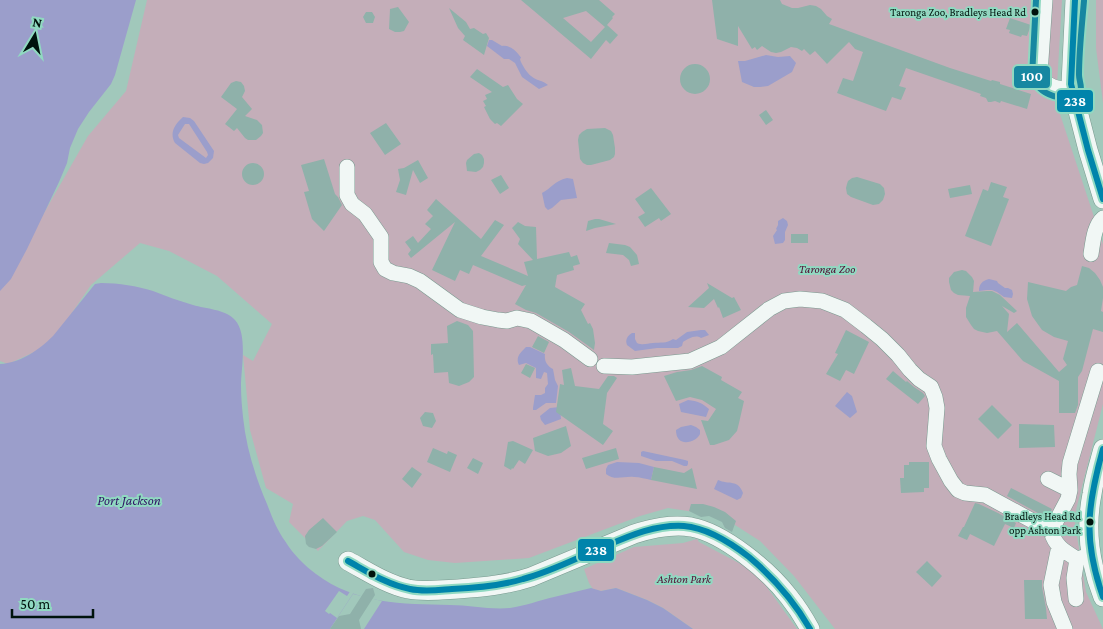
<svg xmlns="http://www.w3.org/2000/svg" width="1103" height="629" viewBox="0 0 1103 629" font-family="'Crimson Pro',serif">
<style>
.green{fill:#c4aeb9}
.water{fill:#9b9ecb;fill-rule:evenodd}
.pier{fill:#a1c8bb}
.building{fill:#8fb1aa;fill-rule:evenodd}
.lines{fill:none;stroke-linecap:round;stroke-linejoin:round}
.minor-casing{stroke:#7a9a90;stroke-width:16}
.major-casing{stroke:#7a9a90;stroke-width:20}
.minor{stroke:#f1f7f5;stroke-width:15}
.major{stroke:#f1f7f5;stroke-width:19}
.bus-1-casing{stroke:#90d9c1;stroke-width:10}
.bus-2-casing{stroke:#90d9c1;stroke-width:10}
.bus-1{stroke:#0084ab;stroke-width:6}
.bus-2{stroke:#1787a1;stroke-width:6}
.bus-dot{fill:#00130d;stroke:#90d9c1;stroke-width:2}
.labels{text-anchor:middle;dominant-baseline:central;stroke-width:4;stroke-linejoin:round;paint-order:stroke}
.bus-label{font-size:11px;fill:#00130d;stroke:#90d9c1;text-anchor:end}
.park-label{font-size:12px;font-style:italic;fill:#500d32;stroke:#90d9c1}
.water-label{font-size:14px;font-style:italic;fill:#2f1364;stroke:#90d9c1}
.line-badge{stroke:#90d9c1;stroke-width:2}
.badge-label{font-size:14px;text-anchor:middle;font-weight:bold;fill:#fff}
</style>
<rect width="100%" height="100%" fill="#a1c8bb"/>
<path class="green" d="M147 0H1062L1056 102 1103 244V404L1074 518 1086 592 1103 629H835L794 576 760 541 721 516 668 508 640 516 529 558 455 563 428 560 404 552 375 520 363 516 347 521 318 551 289 522 293 504 266 488 250 430 243 355 253 361 272 324 217 276 169 251 140 243 91 285 50 345 8 364 0 361V290L88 136 126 91Z
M1096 0H1103V103L1096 48Z
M697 539 699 542 756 572 797 629H693L663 608 647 600 616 588 601 591 593 589 589 583 584 569 634 547 683 543Z"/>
<path class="water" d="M0 0H136L115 75 111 84 89 112 78 129 70 148 67 163 59 182 27 249 11 279 0 291Z
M489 40H492L502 46C508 45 515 49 519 55 524 61 518 55 521 62 523 66 527 73 531 76 536 81 543 80 548 85L539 89 522 77 515 63 509 59H504L487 46Z
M766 55 778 57 790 56 796 63 792 72 768 86 760 87H754L742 82 738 61H745Z
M183 117 190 118 194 121 214 151 213 158 208 163 204 164 200 163 175 143C169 133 175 124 183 117ZM185 124H189L207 152 208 155 206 158 179 138 178 135Z
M567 178 573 179 577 198 561 200 552 208 548 210 545 207 542 193C552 188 554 181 567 178Z
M783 218 787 221 788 225 785 232V240L783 243 775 244 773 236 777 230 776 229 778 225V221Z
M989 279 997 281 998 283 1005 288H1008L1012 290 1013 294 1012 298 1004 297 997 292 992 290H987L979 291C979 284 982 281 989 279Z
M101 283C119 283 137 286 153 291 166 296 179 301 193 305 206 309 225 309 235 320 248 334 241 369 241 386 241 397 242 407 243 417 246 447 255 476 267 504 272 517 277 530 285 541 293 554 304 565 316 574 356 604 402 604 450 605 470 605 490 610 510 608 525 606 540 600 554 597 566 594 579 591 591 588L601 591 616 588 647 600 663 608 693 629H0V364C20 363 39 350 53 336L95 284Z
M701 330H705L709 335 701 338C695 334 688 339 683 342L682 346 678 348H657L635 351 627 345C625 340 627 336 632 333H635V339L637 343C644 346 647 343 653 343 661 342 666 344 673 339L676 340 687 332Z
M526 347H530L545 354C544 361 547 366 553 369L555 380 558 386 556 403H546L536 410H533V408L535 395H541L545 393V388L548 384 547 373 544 372 541 379 536 378V368L526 363 519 365C515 357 521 352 526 347Z
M847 392 852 396 857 412 850 418 835 406Z
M688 400C698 401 702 403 709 409L706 417 681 412 679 404Z
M560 407 561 419 545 425 541 420 540 416 550 408Z
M691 425 696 427 700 430C700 431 700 433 700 434 697 442 676 449 676 430L681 427Z
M643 451 685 460 688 461V464L687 466H684L672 461H656L641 456V452Z
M617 462 639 463 654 467 651 480C646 479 640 477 634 477 624 476 614 481 606 474V469L608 465Z
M718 480C729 485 738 479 743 493L741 498 737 500 714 489Z"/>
<path class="pier" d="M351 590 354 592 337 618 330 613 329 614 325 611 339 591 347 596Z
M353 594 382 601 364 629H330Z"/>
<path class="building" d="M521 0H599L615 14 612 17 613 18 607 25 618 35 610 44 606 40 591 59ZM586 11 605 27 591 42 563 18Z
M712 0H780L782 4 792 8H798L810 5 816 6 821 9 827 16 832 19 829 24 950 68 991 81 992 80 1000 82V84L1031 94 1027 109 1001 101 1000 103 995 101 991 102H988L986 98 980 96 981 94 906 68 899 86 906 88 901 100 892 97 886 111 837 93 843 78 853 81 863 52 855 49 849 42 827 64 815 51 810 55 804 49 802 51 797 48 791 47 781 52 776 53 771 52 762 46 757 50 755 47 752 49 738 26V46L717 39Z
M398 7 409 22 404 31 400 32H395L389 29 390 9Z
M449 8 466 22 470 29 474 28 483 34 486 33 489 38 484 55 463 40 465 36 458 28Z
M366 12H372L375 17 373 23H366L363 17Z
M1010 18 1031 25 1027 36 1022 35 1021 37 1009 33 1010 30 1006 29Z
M680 79a15 15 0 1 1 30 0a15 15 0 1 1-30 0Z
M477 69 503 87 508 85 517 99 523 104 501 126 497 123 495 124 490 119 484 107 486 106 483 101 487 99 485 95 492 92 470 77Z
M236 81 241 82 244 86 245 91 242 97 252 109 245 116 257 120 262 125 263 133 261 136 256 140H248L245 138 237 128 234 131 225 124 237 109 221 97 231 83Z
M766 110 773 120 766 125 759 115Z
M386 123 401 144 385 155 370 133Z
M605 128 611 131 613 135 615 148V154L614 157 610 160 591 165H587L583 163 580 159 578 140 579 135 582 132 587 129Z
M479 153 482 155 484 159V163L483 167 480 170 476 172 467 171 466 163 467 160 474 154Z
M324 159 335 194 338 197 342 205 324 231 312 219 304 192 309 191 301 165Z
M418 160 428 178 420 183 413 170 406 195 396 192 400 180 398 169 404 168Z
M242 174a11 11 0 1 1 22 0a11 11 0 1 1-22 0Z
M501 175 509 188 500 194 491 180Z
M857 177 880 184 884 188 885 194 883 200 879 204 873 205 851 197 847 194 846 188 847 184 848 181 852 178Z
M991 182 1007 187 1003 197 1009 199 991 246 965 236 983 189 988 191Z
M970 185 972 194 950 198 948 189Z
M651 188 671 214 661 221 659 218 645 227 638 217 645 213 635 199Z
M436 199 481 239 495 220 504 225 481 256 528 276 524 262 533 260 518 244 520 239 512 228 518 222 525 226 536 227 537 259 569 252 571 257 577 255 580 264 573 266 574 270 557 275 555 287 585 304 581 310 588 324 590 323 593 329 595 343 594 350 569 332 536 313 526 310 515 304 526 285 522 286 473 265 469 274 460 270 455 281 432 270 455 222 411 258 408 254 411 250 405 242 413 236 418 243 431 229 425 224 433 216 427 210Z
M595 219H599L616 224 595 228 586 231 588 221Z
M791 234H808V243H791Z
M609 243 625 245 630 247 637 255 639 264 631 266 629 260 623 255 606 253Z
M1082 266 1089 268 1095 273 1100 280 1103 287V298L1101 311 1103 312V332L1093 329 1082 371 1078 377V405L1075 413H1059V381L1023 361 997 331 987 333 978 331 974 329 971 325 966 317V308L970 296 958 295 954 293 951 290 949 282V278L954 272 962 270 966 271 972 277 974 281 973 292 987 291H992L1000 295 1017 311 1014 313 1002 306 1009 314 1007 332 1017 323 1059 372 1067 365 1063 359 1068 341 1054 337 1042 330 1032 316 1027 299 1028 282 1066 291 1071 287 1077 285Z
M707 283 732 298 734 297 741 310 723 318 719 307 718 308 714 299 704 308 688 307 709 288Z
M457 321 468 325 473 331 474 377 469 382 459 386 449 383 448 372 434 373 433 354 431 355V344L448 343 447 326Z
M846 330 869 342 854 374 846 370 840 381 826 374 838 354 835 353Z
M538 336 549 342 544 353 532 347Z
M526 364 535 368 530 378 521 373Z
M702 366 722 377 721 380 742 392 738 398 744 401 739 423 737 431 729 440 714 445H710L701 420 708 421 716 409 702 400 690 397 676 401 664 376 677 372 691 370Z
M571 368 575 386 599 389 608 376H614L617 378 607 393 603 424 613 431 603 445 556 412 560 384 564 385 562 370Z
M893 371 906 382 907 381 914 387 923 393 925 396 918 404 886 379Z
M992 405 1012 425 998 439 978 419Z
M425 412 433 413 436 421 432 428 423 426 420 418Z
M1019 424 1054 425 1055 447 1019 448Z
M566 426 571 446 561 453 548 456 535 451 533 438Z
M513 441 533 450 525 464 519 460 513 469 512 468 511 470 504 466 508 442Z
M433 448 447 454 448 451 457 455 450 472 427 462Z
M616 448 619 459 586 469 582 458Z
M473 458 483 463 478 474 467 468Z
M909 462H929V488H924V492L901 493 900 478H904V465H909Z
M412 467 422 474 412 488 402 479Z
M654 467 684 473 692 468 697 489 651 480Z
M1011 488 1052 509 1047 518 1007 496Z
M975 503 979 504 998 513 1016 523 1014 528 1005 524 994 546 970 534 967 540 958 536 963 527H964Z
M691 504H703L714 507 725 512 736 521 732 532 725 528 722 522 709 516 701 517 689 511Z
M323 518 337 532 322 546 316 549 309 547 306 544 305 536 309 530Z
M927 561 942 576 932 587 916 572Z
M1024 580H1042V587L1046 608 1047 619H1025Z
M373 588 375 595 359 620 361 629H330L339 616 350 614 366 589Z"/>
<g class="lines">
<defs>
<path id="minor" d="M1045 0 1040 74C1046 88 1059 89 1072 90
M347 167V195L352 204 365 214 381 237V262L385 269 393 273 409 276 420 281 460 310 482 317 498 320 507 321 517 318 531 321 564 340 590 359
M1091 254C1093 242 1094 226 1103 218
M604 366 632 367 690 361 721 347 769 309 784 301 800 299 822 301 845 310 866 326 882 339 898 355 910 370 919 379 931 387 935 397 937 408 934 446 939 459 951 481 958 490 965 493 985 495 1051 531C1055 546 1064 551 1077 559
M1048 479 1070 490
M1051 531 1068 499 1070 490 1069 474 1070 463 1098 371
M1059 546 1051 585 1054 602 1065 629
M1076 599 1074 578 1077 559 1084 557"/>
<path id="major" d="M1075 0 1071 84 1088 150 1103 199
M1103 449C1099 464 1094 479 1092 494 1085 529 1090 564 1103 597
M348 561C367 571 386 584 408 589 424 592 441 590 458 589 483 587 507 585 531 577L634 534C653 528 671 524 691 527 724 533 769 571 789 597 797 607 804 618 810 629"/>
</defs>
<use href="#minor" class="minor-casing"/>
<use href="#major" class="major-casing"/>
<use href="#minor" class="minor"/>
<use href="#major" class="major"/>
<defs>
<path id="bus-1" d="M1075 0 1071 84 1088 150 1103 199
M1103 449C1087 506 1083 540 1103 597
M348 561C368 572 388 585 410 589 424 592 438 590 452 589 476 588 500 586 523 579 547 573 571 561 594 551 623 539 652 524 684 526 708 528 731 543 749 557 774 578 794 601 810 629"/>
<path id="bus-2" d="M1036 0 1032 77C1037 88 1046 95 1058 97 1065 98 1076 101 1080 94 1083 88 1079 81 1079 75 1079 50 1082 25 1084 1"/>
</defs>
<use href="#bus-1" class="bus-1-casing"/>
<use href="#bus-2" class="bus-2-casing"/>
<use href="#bus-1" class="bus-1"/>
<use href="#bus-2" class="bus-2"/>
</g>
<g class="bus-dot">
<circle cx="1035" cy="12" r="4.5"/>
<circle cx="1090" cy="522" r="4.5"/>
<circle cx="372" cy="574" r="4.5"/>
</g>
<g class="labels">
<g class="bus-label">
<text x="1026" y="12">Taronga Zoo, Bradleys Head Rd</text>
<text x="1081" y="516">Bradleys Head Rd<tspan x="1081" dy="14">opp Ashton Park</tspan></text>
</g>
<g class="park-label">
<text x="827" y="269">Taronga Zoo</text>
<text x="684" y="579">Ashton Park</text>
</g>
<g class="water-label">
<text x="129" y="500">Port Jackson</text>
</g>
</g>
<g class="line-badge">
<rect x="1013" y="65" width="38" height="24" rx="5" fill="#1787a1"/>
<rect x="1056" y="89" width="38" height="24" rx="5" fill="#0084ab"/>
<rect x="577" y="538" width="38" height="24" rx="5" fill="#0084ab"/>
</g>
<g class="badge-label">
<text x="1032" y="81">100</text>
<text x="1075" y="106">238</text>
<text x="596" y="555">238</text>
</g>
<g transform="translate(35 35) rotate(10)" stroke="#90d9c1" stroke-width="4" paint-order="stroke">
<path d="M0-4L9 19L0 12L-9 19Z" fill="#00130d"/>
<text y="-8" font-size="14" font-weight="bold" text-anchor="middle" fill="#00130d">N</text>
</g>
<path d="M12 609v8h81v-8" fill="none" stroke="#00130d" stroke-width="2.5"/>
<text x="20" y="609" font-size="15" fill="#00130d" stroke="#90d9c1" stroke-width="4" paint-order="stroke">50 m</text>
</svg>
